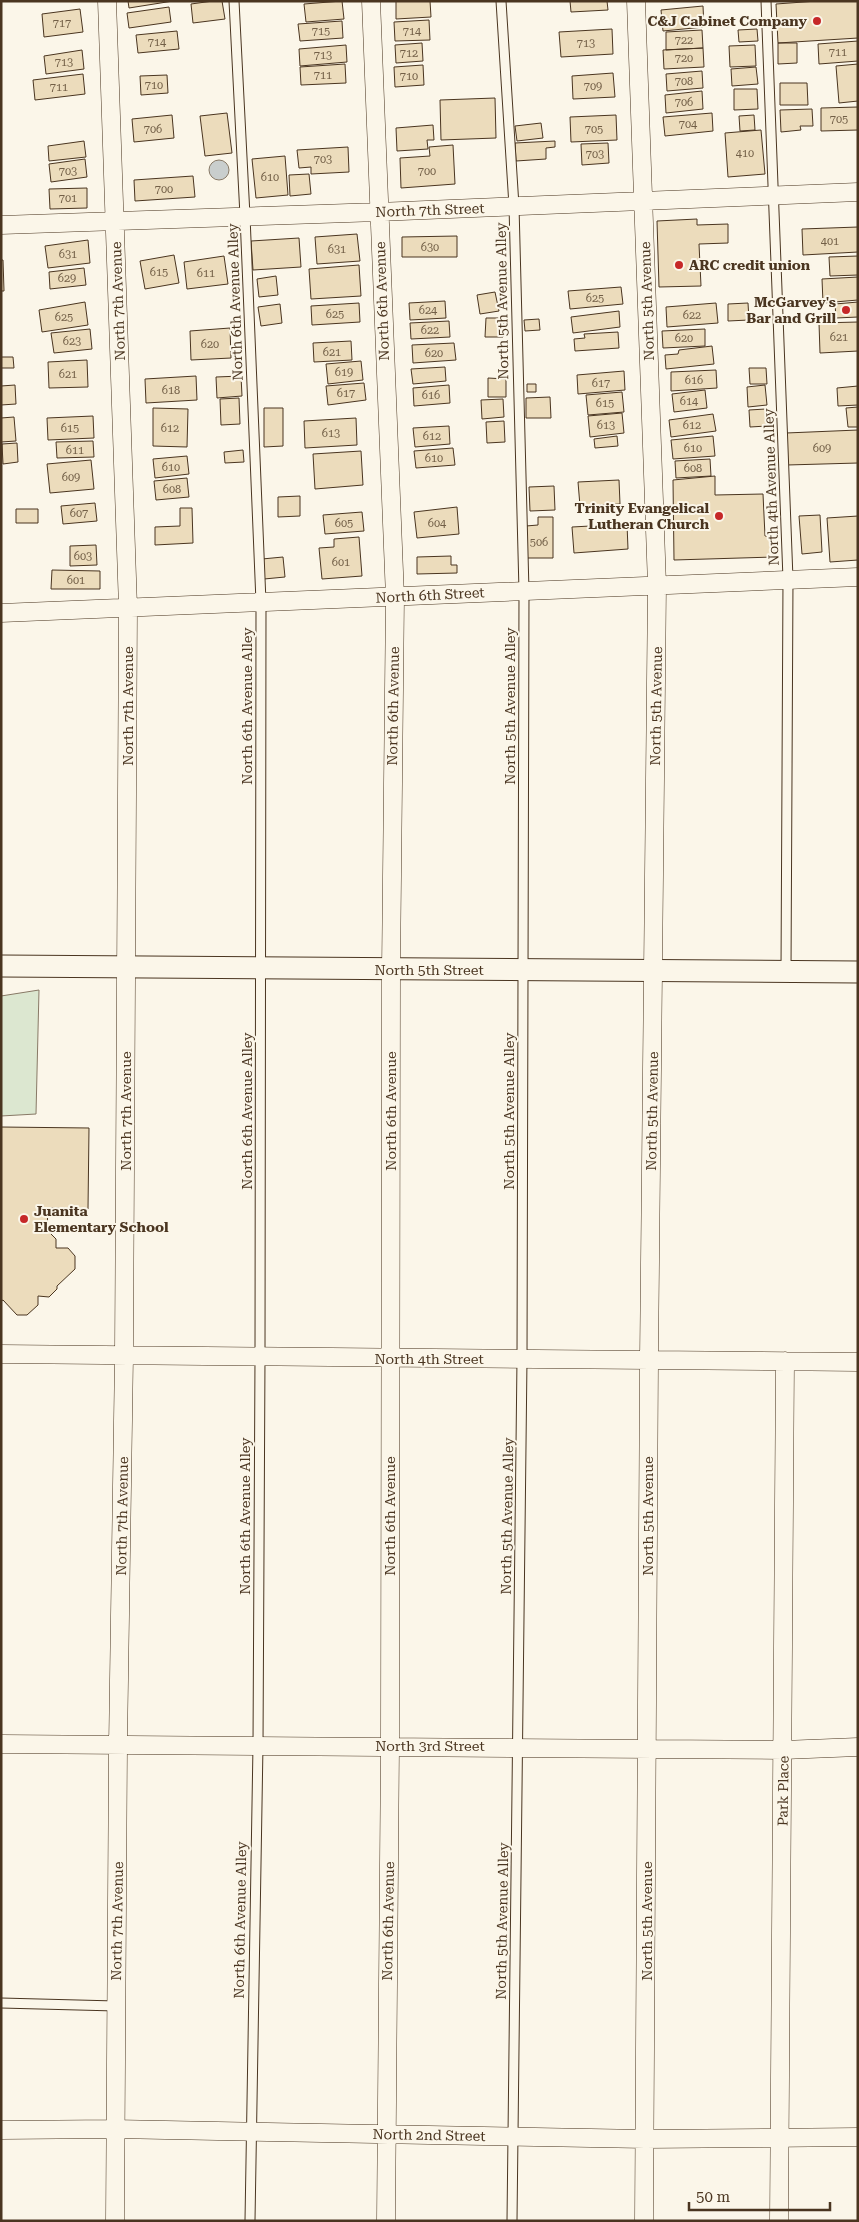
<svg xmlns="http://www.w3.org/2000/svg" width="859" height="2222" viewBox="0 0 859 2222" font-family="'Roboto Serif',serif">
<style>
.green{fill:#dce7d0;stroke:#887966}
.water{fill:#c9cecd;stroke:#887966}
.building{fill:#ecdcbc;stroke:#4a3520}
.lines{fill:none;stroke-linecap:round;stroke-linejoin:round}
.service-casing{stroke:#4a3520;stroke-width:11}
.minor-casing{stroke:#4a3520;stroke-width:19}
.tertiary-casing{stroke:#4a3520;stroke-width:23}
.service{stroke:#fbf6e9;stroke-width:9}
.minor{stroke:#fbf6e9;stroke-width:18}
.tertiary{stroke:#fbf6e9;stroke-width:21}
.poi-dot{fill:#c62828;stroke:#fbf6e9;stroke-width:2}
.labels{text-anchor:middle;dominant-baseline:central;stroke-width:4;stroke-linejoin:round;paint-order:stroke}
.number-label{font-size:11px;fill:#725f47}
.poi-label{font-size:14px;font-weight:bold;fill:#4a3520;stroke:#fbf6e9;text-anchor:end}
.street-label{font-size:14px;fill:#4a3520;stroke:#fbf6e9}
</style>
<rect width="100%" height="100%" fill="#fbf6e9"/>
<path class="green" d="M39 990 36 1114 1 1116V996Z"/>
<path class="water" d="M209 170a10 10 0 1 1 20 0a10 10 0 1 1-20 0Z"/>
<path class="building" d="M128 1H173L129 8Z
M213 1H222L225 19 193 23 191 4Z
M342 1 344 19 306 22 304 4Z
M396 1H430L431 17 396 19Z
M570 1H607L608 10 571 12Z
M817 1H858V38L778 43 776 4Z
M703 6 704 27 663 31 661 10Z
M169 7 171 22 129 28 127 13Z
M80 9 83 32 44 37 42 14Z
M429 20 430 40 395 41 394 22Z
M342 21 343 38 300 41 298 24Z
M612 29 613 54 561 57 559 32Z
M757 29 758 41 739 42 738 30Z
M702 30 703 48 666 50V32Z
M177 31 179 49 138 53 136 35Z
M858 41V61L819 64 818 44Z
M422 43 423 61 396 63 395 45Z
M778 43H797V63L778 64Z
M346 45 347 62 300 66 299 49Z
M755 45 756 66 730 67 729 46Z
M703 48 704 67 664 69 663 50Z
M82 50 84 69 46 74 44 56Z
M345 64 346 83 301 85 300 67Z
M858 64V101L839 103 836 66Z
M423 65 424 85 395 87 394 67Z
M756 67 758 84 732 86 731 69Z
M702 71 703 88 667 91 666 74Z
M613 73 615 97 573 99 572 76Z
M83 74 85 94 35 100 33 80Z
M167 75 168 93 141 95 140 76Z
M780 83H807L808 105H780Z
M734 89H757L758 109 734 110Z
M702 91 703 109 666 113 665 95Z
M495 98 496 138 441 140 440 100Z
M858 107V130L821 131V108Z
M812 109 813 126H800L801 130 781 132 780 110Z
M227 113 232 153 205 156 200 116Z
M712 113 713 131 665 136 663 117Z
M172 115 174 138 134 142 132 119Z
M616 115 617 140 571 142 570 117Z
M754 115 755 130 740 131 739 116Z
M541 123 543 138 517 141 515 126Z
M433 125 434 140H427L428 149 397 151 396 128Z
M761 130 765 174 728 177 725 133Z
M84 141 86 157 49 161 48 146Z
M555 141V147L546 148V159L516 161 515 143Z
M608 143 609 163 582 165 581 144Z
M453 145 455 184 401 188 400 158 430 156 429 147Z
M348 147 349 172 311 174V167L299 168 297 150Z
M285 156 288 195 256 198 252 159Z
M85 159 87 177 51 182 49 164Z
M309 174 311 194 290 196 289 175Z
M193 176 195 197 135 201 134 180Z
M87 188V208L50 209 49 189Z
M697 219V225L728 224V243L699 244 701 286 659 287 657 221Z
M858 227V252L803 255 802 229Z
M357 234 360 261 317 264 315 237Z
M457 236V257H402V237Z
M299 238 301 267 253 270 251 241Z
M88 240 90 263 48 268 45 246Z
M174 255 179 283 145 289 140 261Z
M224 256 228 284 187 289 184 262Z
M858 256V275L830 276 829 257Z
M1 260H3L4 291H1Z
M359 265 361 296 311 299 309 269Z
M84 268 86 285 50 289 49 272Z
M276 276 278 295 259 297 257 279Z
M858 277V300L823 303 822 279Z
M621 287 623 304 570 309 568 291Z
M495 292 499 311 480 314 477 295Z
M445 301 446 318 410 320 409 303Z
M85 302 88 325 42 332 39 310Z
M858 302V317L836 318 835 304Z
M359 303 360 322 312 325 311 306Z
M716 303 718 323 667 327 666 307Z
M748 303 749 320 728 321V304Z
M280 304 282 323 261 326 258 307Z
M619 311 620 327 573 333 571 317Z
M486 318H504L503 337H485Z
M539 319 540 330 525 331 524 320Z
M449 321 450 337 411 339 410 323Z
M858 322V351L820 353 819 323Z
M230 328 231 358 191 360 190 331Z
M90 329 92 349 54 353 51 333Z
M705 329V346L663 348 662 331Z
M618 332 619 348 575 351 574 339 585 338 584 334Z
M351 341 352 360 314 362 313 343Z
M454 343 456 360 413 363 412 345Z
M712 346 714 364 666 369 665 355 678 354 679 350Z
M1 357H13L14 368H1Z
M87 360 88 387 49 388 48 362Z
M361 361 363 380 328 384 326 364Z
M445 367 446 381 413 384 411 369Z
M749 368H766L767 384H750Z
M716 370 717 388 671 391V372Z
M624 371 625 390 578 394 577 375Z
M196 376 197 400 146 403 145 379Z
M241 376 242 396 217 398 216 377Z
M488 378 506 379V397H488Z
M364 383 366 400 328 405 326 386Z
M527 384H536V392H527Z
M15 385 16 404 1 405V386Z
M449 385 450 403 414 406 413 388Z
M765 385 767 405 748 407 747 387Z
M858 386V405L838 406 837 388Z
M705 390 707 408 674 412 672 394Z
M622 392 624 412 588 415 586 395Z
M550 397 551 418H526V398Z
M239 398 240 424 221 425 220 399Z
M503 399 504 417 482 419 481 400Z
M858 407V427H848L846 408Z
M153 408 188 409 187 447 153 446Z
M264 408H283V446L264 447Z
M766 409 767 426 750 427 749 410Z
M622 413 624 433 590 437 588 416Z
M713 414 716 431 671 437 669 420Z
M93 416 94 438 48 440 47 418Z
M14 417 16 441 1 442V418Z
M356 418 357 445 305 448 304 421Z
M504 421 505 442 487 443 486 422Z
M449 426 450 444 415 447 413 428Z
M858 430V463L787 465 786 433Z
M617 436 618 446 595 448 594 439Z
M713 436 715 456 673 459 671 440Z
M93 441 94 457 57 458 56 442Z
M17 443 18 462 3 464 2 444Z
M453 448 455 465 416 468 414 451Z
M243 450 244 462 225 463 224 452Z
M361 451 363 485 315 489 313 454Z
M187 456 189 474 155 478 153 459Z
M710 459 711 476 676 478 675 461Z
M91 460 94 489 50 493 47 464Z
M715 476V495L763 494 765 536H773L774 557 674 560 673 480Z
M187 478 189 497 156 500 154 481Z
M619 480 620 504 580 506 578 482Z
M554 486 555 510 530 511 529 487Z
M300 496V516L278 517V497Z
M95 503 97 521 63 524 61 506Z
M457 507 459 534 417 538 414 512Z
M180 508H192L193 543 155 545V527L180 526Z
M16 509H38V523H16Z
M362 512 364 531 325 534 323 515Z
M820 515 822 552 802 554 799 516Z
M858 516V560L830 562 827 518Z
M538 517H553V558H526V526L538 525Z
M627 524 628 549 574 553 572 527Z
M359 537 362 576 322 579 319 548 334 547V539Z
M96 545 97 565 70 566V546Z
M451 556V565H457V573L417 574V557Z
M283 557 285 577 264 579 262 559Z
M52 570 100 571V589H51Z
M1 1127 89 1128 88 1209 48 1208 47 1230 56 1239V1248H68L75 1256V1269L57 1286V1289L49 1297 38 1296V1305L27 1315H17L3 1300 1 1301Z"/>
<g class="lines">
<defs>
<path id="service" d="M234 1 245 216 261 602 260 1357 258 1745 250 2221
M501 1 514 206 524 591 522 1359 512 2221
M766 1 788 579 786 972
M1 2003 116 2006"/>
<path id="minor" d="M107 1 128 607 124 1356 118 1745 115 2221
M371 1 395 597 391 970 390 1746 386 2221
M636 1 657 585 649 1360 644 2221
M1 225 378 212 858 192
M1 613 858 577
M1 1354 858 1362
M1 1744 783 1750 858 1747
M1 2130 114 2129 645 2139 858 2137
M779 2221 785 1361"/>
<path id="tertiary" d="M1 966 858 972"/>
</defs>
<use href="#service" class="service-casing"/>
<use href="#minor" class="minor-casing"/>
<use href="#tertiary" class="tertiary-casing"/>
<use href="#service" class="service"/>
<use href="#minor" class="minor"/>
<use href="#tertiary" class="tertiary"/>
</g>
<g class="poi-dot">
<circle cx="817" cy="21" r="5"/>
<circle cx="679" cy="265" r="5"/>
<circle cx="846" cy="310" r="5"/>
<circle cx="719" cy="516" r="5"/>
<circle cx="24" cy="1219" r="5"/>
</g>
<g class="labels">
<g class="number-label">
<text x="62" y="23">717</text>
<text x="321" y="31">715</text>
<text x="412" y="31">714</text>
<text x="684" y="40">722</text>
<text x="157" y="42">714</text>
<text x="586" y="43">713</text>
<text x="838" y="52">711</text>
<text x="409" y="53">712</text>
<text x="323" y="55">713</text>
<text x="684" y="58">720</text>
<text x="64" y="62">713</text>
<text x="323" y="75">711</text>
<text x="409" y="76">710</text>
<text x="684" y="81">708</text>
<text x="154" y="85">710</text>
<text x="593" y="86">709</text>
<text x="59" y="87">711</text>
<text x="684" y="102">706</text>
<text x="839" y="119">705</text>
<text x="688" y="124">704</text>
<text x="153" y="129">706</text>
<text x="594" y="129">705</text>
<text x="745" y="153">410</text>
<text x="595" y="154">703</text>
<text x="323" y="159">703</text>
<text x="68" y="171">703</text>
<text x="427" y="171">700</text>
<text x="270" y="177">610</text>
<text x="164" y="189">700</text>
<text x="68" y="198">701</text>
<text x="830" y="241">401</text>
<text x="430" y="247">630</text>
<text x="337" y="249">631</text>
<text x="68" y="254">631</text>
<text x="159" y="272">615</text>
<text x="206" y="273">611</text>
<text x="67" y="278">629</text>
<text x="595" y="298">625</text>
<text x="428" y="310">624</text>
<text x="335" y="314">625</text>
<text x="692" y="315">622</text>
<text x="64" y="317">625</text>
<text x="430" y="330">622</text>
<text x="839" y="337">621</text>
<text x="684" y="338">620</text>
<text x="72" y="341">623</text>
<text x="210" y="344">620</text>
<text x="332" y="352">621</text>
<text x="434" y="353">620</text>
<text x="344" y="372">619</text>
<text x="68" y="374">621</text>
<text x="694" y="380">616</text>
<text x="601" y="383">617</text>
<text x="171" y="390">618</text>
<text x="346" y="393">617</text>
<text x="431" y="395">616</text>
<text x="689" y="401">614</text>
<text x="605" y="403">615</text>
<text x="606" y="425">613</text>
<text x="692" y="425">612</text>
<text x="70" y="428">615</text>
<text x="170" y="428">612</text>
<text x="331" y="433">613</text>
<text x="432" y="436">612</text>
<text x="693" y="448">610</text>
<text x="822" y="448">609</text>
<text x="75" y="450">611</text>
<text x="434" y="458">610</text>
<text x="171" y="467">610</text>
<text x="693" y="468">608</text>
<text x="71" y="477">609</text>
<text x="172" y="489">608</text>
<text x="79" y="513">607</text>
<text x="344" y="523">605</text>
<text x="437" y="523">604</text>
<text x="539" y="542">506</text>
<text x="83" y="556">603</text>
<text x="341" y="562">601</text>
<text x="76" y="580">601</text>
</g>
<g class="poi-label">
<text x="807" y="21">C&amp;J Cabinet Company</text>
<text x="689" y="265" text-anchor="start">ARC credit union</text>
<text x="836" y="302">McGarvey's<tspan x="836" dy="16">Bar and Grill</tspan></text>
<text x="709" y="508">Trinity Evangelical<tspan x="709" dy="16">Lutheran Church</tspan></text>
<text x="34" y="1211" text-anchor="start">Juanita<tspan x="34" dy="16">Elementary School</tspan></text>
</g>
<g class="street-label">
<text transform="translate(430 210) rotate(-2)">North 7th Street</text>
<text transform="translate(118 301) rotate(-92)">North 7th Avenue</text>
<text transform="translate(382 301) rotate(-92)">North 6th Avenue</text>
<text transform="translate(502 301) rotate(-91)">North 5th Avenue Alley</text>
<text transform="translate(647 301) rotate(-92)">North 5th Avenue</text>
<text transform="translate(235 302) rotate(-92)">North 6th Avenue Alley</text>
<text transform="translate(771 487) rotate(-92)">North 4th Avenue Alley</text>
<text transform="translate(430 595) rotate(-3)">North 6th Street</text>
<text transform="translate(128 706) rotate(-90)">North 7th Avenue</text>
<text transform="translate(247 706) rotate(-90)">North 6th Avenue Alley</text>
<text transform="translate(393 706) rotate(-89)">North 6th Avenue</text>
<text transform="translate(510 706) rotate(-90)">North 5th Avenue Alley</text>
<text transform="translate(656 706) rotate(-89)">North 5th Avenue</text>
<text x="429" y="970">North 5th Street</text>
<text transform="translate(126 1111) rotate(-90)">North 7th Avenue</text>
<text transform="translate(247 1111) rotate(-90)">North 6th Avenue Alley</text>
<text transform="translate(391 1111) rotate(-90)">North 6th Avenue</text>
<text transform="translate(509 1111) rotate(-90)">North 5th Avenue Alley</text>
<text transform="translate(652 1111) rotate(-89)">North 5th Avenue</text>
<text x="429" y="1359">North 4th Street</text>
<text transform="translate(122 1516) rotate(-89)">North 7th Avenue</text>
<text transform="translate(245 1516) rotate(-90)">North 6th Avenue Alley</text>
<text transform="translate(390 1516) rotate(-90)">North 6th Avenue</text>
<text transform="translate(507 1516) rotate(-89)">North 5th Avenue Alley</text>
<text transform="translate(648 1516) rotate(-90)">North 5th Avenue</text>
<text x="430" y="1746">North 3rd Street</text>
<text transform="translate(783 1791) rotate(-89)">Park Place</text>
<text transform="translate(240 1920) rotate(-89)">North 6th Avenue Alley</text>
<text transform="translate(117 1921) rotate(-89)">North 7th Avenue</text>
<text transform="translate(388 1921) rotate(-89)">North 6th Avenue</text>
<text transform="translate(502 1921) rotate(-89)">North 5th Avenue Alley</text>
<text transform="translate(647 1921) rotate(-90)">North 5th Avenue</text>
<text transform="translate(429 2135) rotate(1)">North 2nd Street</text>
</g>
</g>
<rect width="859" height="2222" fill="none" stroke="#4a3520" stroke-width="5"/>
<path d="M689 2202v8h141v-8" fill="none" stroke="#4a3520" stroke-width="2.5"/>
<text x="696" y="2202" font-size="15" fill="#4a3520" stroke="#fbf6e9" stroke-width="4" paint-order="stroke">50 m</text>
</svg>
